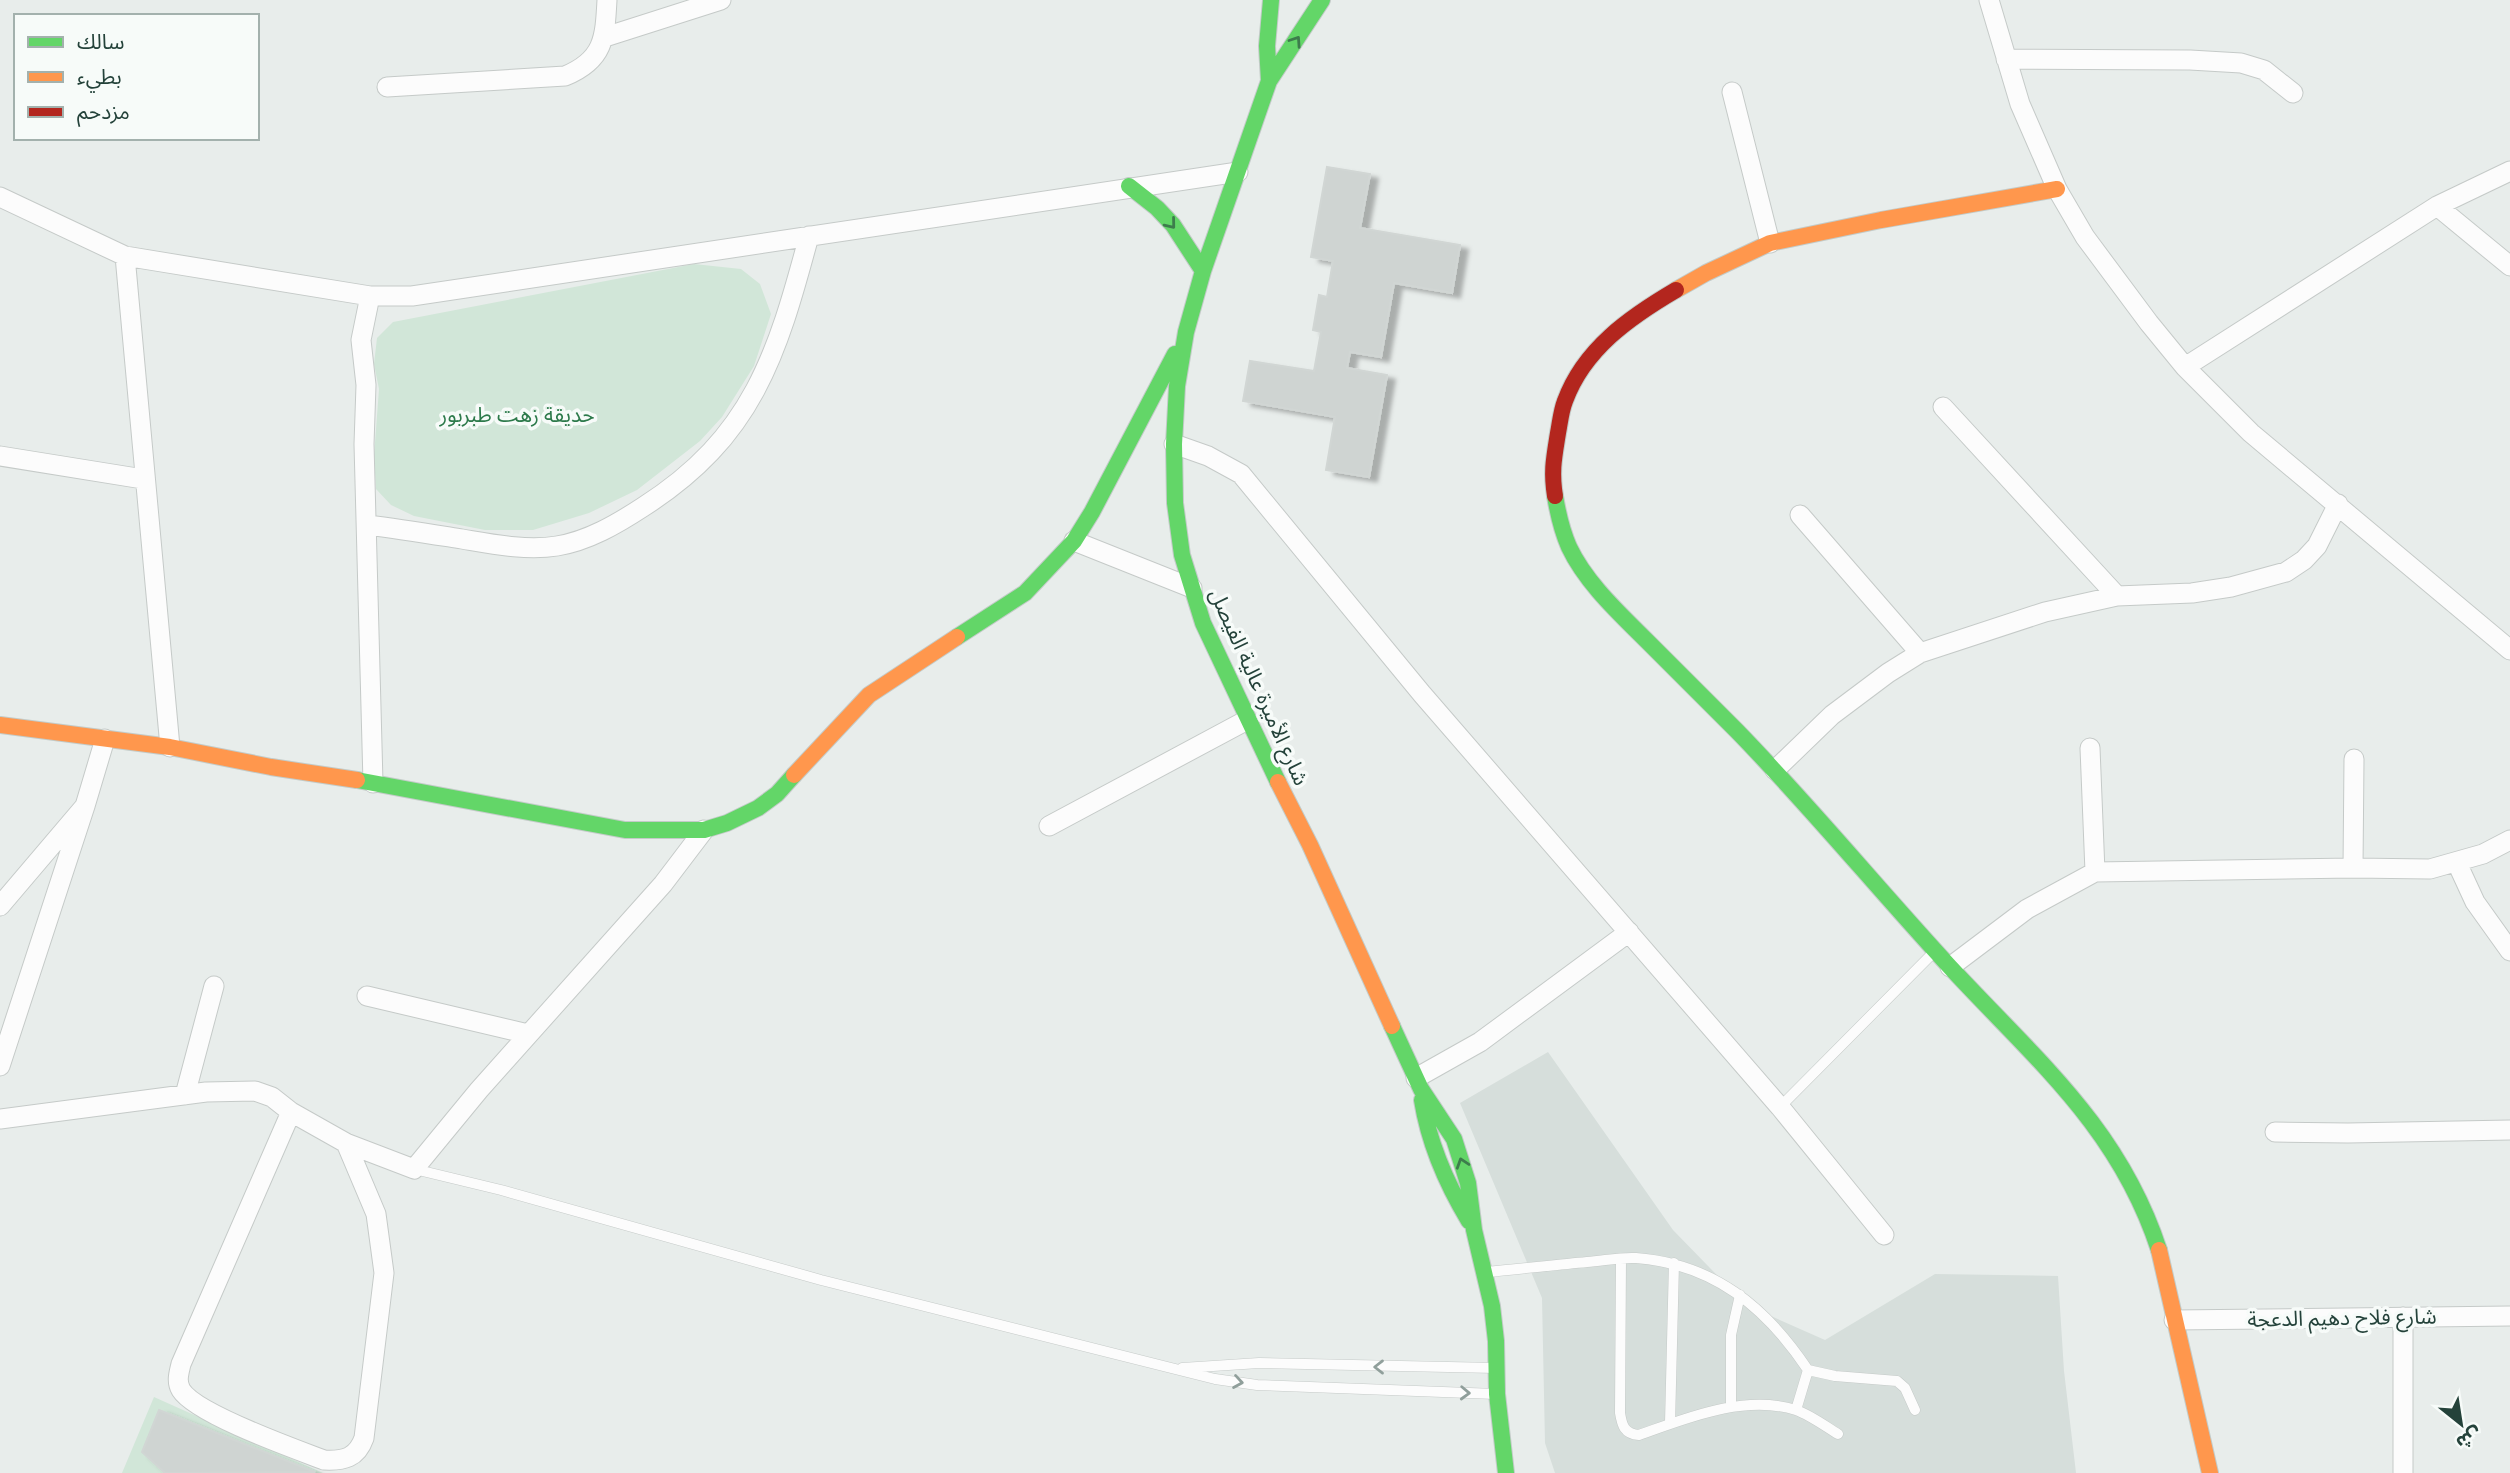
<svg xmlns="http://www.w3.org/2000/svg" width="2510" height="1473" viewBox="0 0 2510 1473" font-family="Roboto,'Noto Sans Arabic',sans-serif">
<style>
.built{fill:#d6dedb}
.green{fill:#d1e6d8}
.building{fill:#cfd4d2;stroke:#d1d6d4;stroke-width:2;filter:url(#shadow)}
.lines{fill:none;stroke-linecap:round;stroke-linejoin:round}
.lane-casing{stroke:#c5cac8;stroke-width:11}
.street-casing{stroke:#c5cac8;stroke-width:21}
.fast-casing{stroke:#c3cbc8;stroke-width:18}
.slow-casing{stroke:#c3cbc8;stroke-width:18}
.jam-casing{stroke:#c3cbc8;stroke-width:18}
.lane{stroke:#fcfcfc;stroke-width:10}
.street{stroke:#fcfcfc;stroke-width:19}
.fast{stroke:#63d668;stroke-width:16}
.slow{stroke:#ff974d;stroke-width:16}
.jam{stroke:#b3261e;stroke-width:16}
.oneway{stroke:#3d7d4c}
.oneway2{stroke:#909f9b}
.labels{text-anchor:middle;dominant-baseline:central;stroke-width:7;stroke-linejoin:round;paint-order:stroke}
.park-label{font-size:21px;fill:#2d7a4b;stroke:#f7fbf9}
.street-label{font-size:21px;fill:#24423a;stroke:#f7fbf9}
</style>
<defs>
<filter id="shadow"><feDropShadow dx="8" dy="4.5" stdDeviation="2" flood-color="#0004"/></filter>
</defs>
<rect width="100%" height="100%" fill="#e8edeb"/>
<path class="built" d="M1548 1052 1673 1230 1746 1305 1825 1340 1935 1274 2058 1276 2064 1371 2076 1473H1555L1545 1443 1542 1298 1460 1103Z"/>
<path class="green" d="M694 264 741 269 760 284 771 314 754 366 722 417 700 441 637 490 589 513 533 530H485L414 516 391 505 376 489 374 456 379 389 374 364 377 338 393 322Z
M154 1397 323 1473H122Z"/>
<path class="building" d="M1327 167 1370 174 1360 228 1460 245 1452 293 1394 283 1381 357 1350 352 1347 368 1387 375 1369 477 1326 470 1335 417 1243 401 1250 361 1314 371 1321 332 1313 330 1319 295 1327 297 1333 261 1311 257Z
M159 1410 315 1472 165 1473 142 1452Z"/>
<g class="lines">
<defs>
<path id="lane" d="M1780 1107 1935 951
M414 1169 501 1190 821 1280 1215 1379 1257 1385 1496 1394
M1621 1259 1620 1413C1622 1425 1624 1434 1639 1435 1687 1418 1744 1394 1796 1410 1810 1415 1825 1426 1838 1434
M1486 1272C1520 1269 1554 1265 1587 1262 1603 1261 1620 1257 1636 1258 1714 1264 1766 1307 1808 1370L1835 1376 1897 1381 1905 1388 1915 1410
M1182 1368 1259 1363 1496 1368
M1731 1407V1335L1740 1295
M1796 1410 1808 1370
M1670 1423 1674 1263"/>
<path id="street" d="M1989 0 2020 104 2057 189 2085 237 2149 323 2185 367 2251 433 2510 650
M605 37 721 0
M2006 59 2190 60 2241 63 2264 70 2293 93
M387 87 565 76C604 60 605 38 607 0
M1732 92 1770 243
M0 197 125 256 370 296H412L1238 172
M2437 206 2510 266
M125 256 170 747
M370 296 361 340 366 385 364 444 373 783
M2185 367 2437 206 2510 171
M1943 407 2117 596
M1174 444 1208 456 1241 474 1422 694 1780 1107 1884 1235
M0 456 143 479
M1800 515 1920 653
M368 525C399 529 430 534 462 539 492 544 526 551 557 546 588 541 617 524 643 507 753 437 777 355 809 236
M1074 541 1192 588
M2090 748 2095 872
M1775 770 1832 715 1888 673 1920 653 2045 612 2117 596 2192 593 2231 587 2286 572 2304 560 2317 546 2338 504
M1049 826 1247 720
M2457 863 2475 902 2510 951
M2353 868 2354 759
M0 906 85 806 105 739
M1950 967 2027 909 2095 872 2353 868 2430 869 2483 854 2510 840
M367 996 528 1034
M0 1066 85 806
M1416 1078 1480 1042 1629 932
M185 1095 214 986
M291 1112 181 1364C179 1373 176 1381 181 1390 196 1414 295 1449 324 1460 344 1461 357 1458 364 1438L384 1273 376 1214 346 1143
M0 1119 206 1092 255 1091 272 1097 291 1112 346 1143 414 1169 479 1090 663 884 704 830
M2275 1132 2348 1133 2510 1130
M2174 1320 2510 1316
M2403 1473V1317"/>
<path id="fast" d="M1269 81 1267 46 1271 0
M1129 186 1157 208 1173 225 1203 271
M1555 496C1558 514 1562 531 1569 547 1586 583 1619 613 1647 641 1677 671 1707 701 1737 731 1811 807 1878 889 1950 967 2035 1059 2119 1127 2159 1250
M957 637 1025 593 1074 541 1092 512 1175 354
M357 780 625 830H704L727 823 758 808 777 794 794 775
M1278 782 1203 623 1182 555 1175 503 1174 444 1177 386 1186 332 1203 271 1269 81 1322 0
M1392 1026 1421 1089 1454 1139 1468 1183 1474 1230 1492 1306 1496 1341 1497 1394 1506 1473
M1422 1100C1429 1144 1446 1183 1469 1221"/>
<path id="slow" d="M1676 290 1706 273 1770 243 1881 220 2057 189
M0 725 170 747 271 767 357 780
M794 775 869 695 957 637
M1278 782 1310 845 1392 1026
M2159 1250 2210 1473"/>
<path id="jam" d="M1555 496C1551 471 1554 458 1558 433 1560 423 1561 411 1565 401 1584 349 1630 317 1676 290"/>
</defs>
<use href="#lane" class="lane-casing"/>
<use href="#street" class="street-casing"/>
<use href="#fast" class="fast-casing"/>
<use href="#slow" class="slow-casing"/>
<use href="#jam" class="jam-casing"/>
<use href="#lane" class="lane"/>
<use href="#street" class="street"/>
<use href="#fast" class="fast"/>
<use href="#slow" class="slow"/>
<use href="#jam" class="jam"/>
</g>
<defs><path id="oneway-chevron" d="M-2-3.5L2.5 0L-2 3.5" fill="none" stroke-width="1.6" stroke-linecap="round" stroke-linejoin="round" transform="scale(1.75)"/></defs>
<g class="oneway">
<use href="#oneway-chevron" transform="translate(1296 41) rotate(-56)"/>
<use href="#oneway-chevron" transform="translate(1171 224) rotate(51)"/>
<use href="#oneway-chevron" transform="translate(1462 1163) rotate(-108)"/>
</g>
<g class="oneway2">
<use href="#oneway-chevron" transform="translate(1379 1367) rotate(-180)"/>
<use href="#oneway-chevron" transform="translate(1238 1382) rotate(9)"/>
<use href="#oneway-chevron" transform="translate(1465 1393) rotate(2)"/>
</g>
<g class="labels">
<g class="park-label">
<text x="517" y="415">حديقة زهت طبربور</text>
</g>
<g class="street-label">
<text transform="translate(1259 687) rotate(66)">شارع الأميرة عالية الفيصل</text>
<text transform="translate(2342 1318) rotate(-1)">شارع فلاح دهيم الدعجة</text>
</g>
</g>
<rect x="14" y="14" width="245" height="126" fill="#f7fbf9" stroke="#a3b1ad" stroke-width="2"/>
<rect x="28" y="37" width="35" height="10" fill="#63d668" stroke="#a3b1ad" stroke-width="2"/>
<text x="77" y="49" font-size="21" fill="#24423a">سالك</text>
<rect x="28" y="72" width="35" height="10" fill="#ff974d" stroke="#a3b1ad" stroke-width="2"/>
<text x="77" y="84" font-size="21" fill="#24423a">بطيء</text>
<rect x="28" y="107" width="35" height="10" fill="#b3261e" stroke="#a3b1ad" stroke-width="2"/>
<text x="77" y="119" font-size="21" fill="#24423a">مزدحم</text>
<g transform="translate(2461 1424) rotate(150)" stroke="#f7fbf9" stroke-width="5" paint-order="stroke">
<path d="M0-5L12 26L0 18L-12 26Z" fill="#24423a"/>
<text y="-10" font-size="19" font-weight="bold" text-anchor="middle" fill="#24423a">ش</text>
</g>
</svg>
